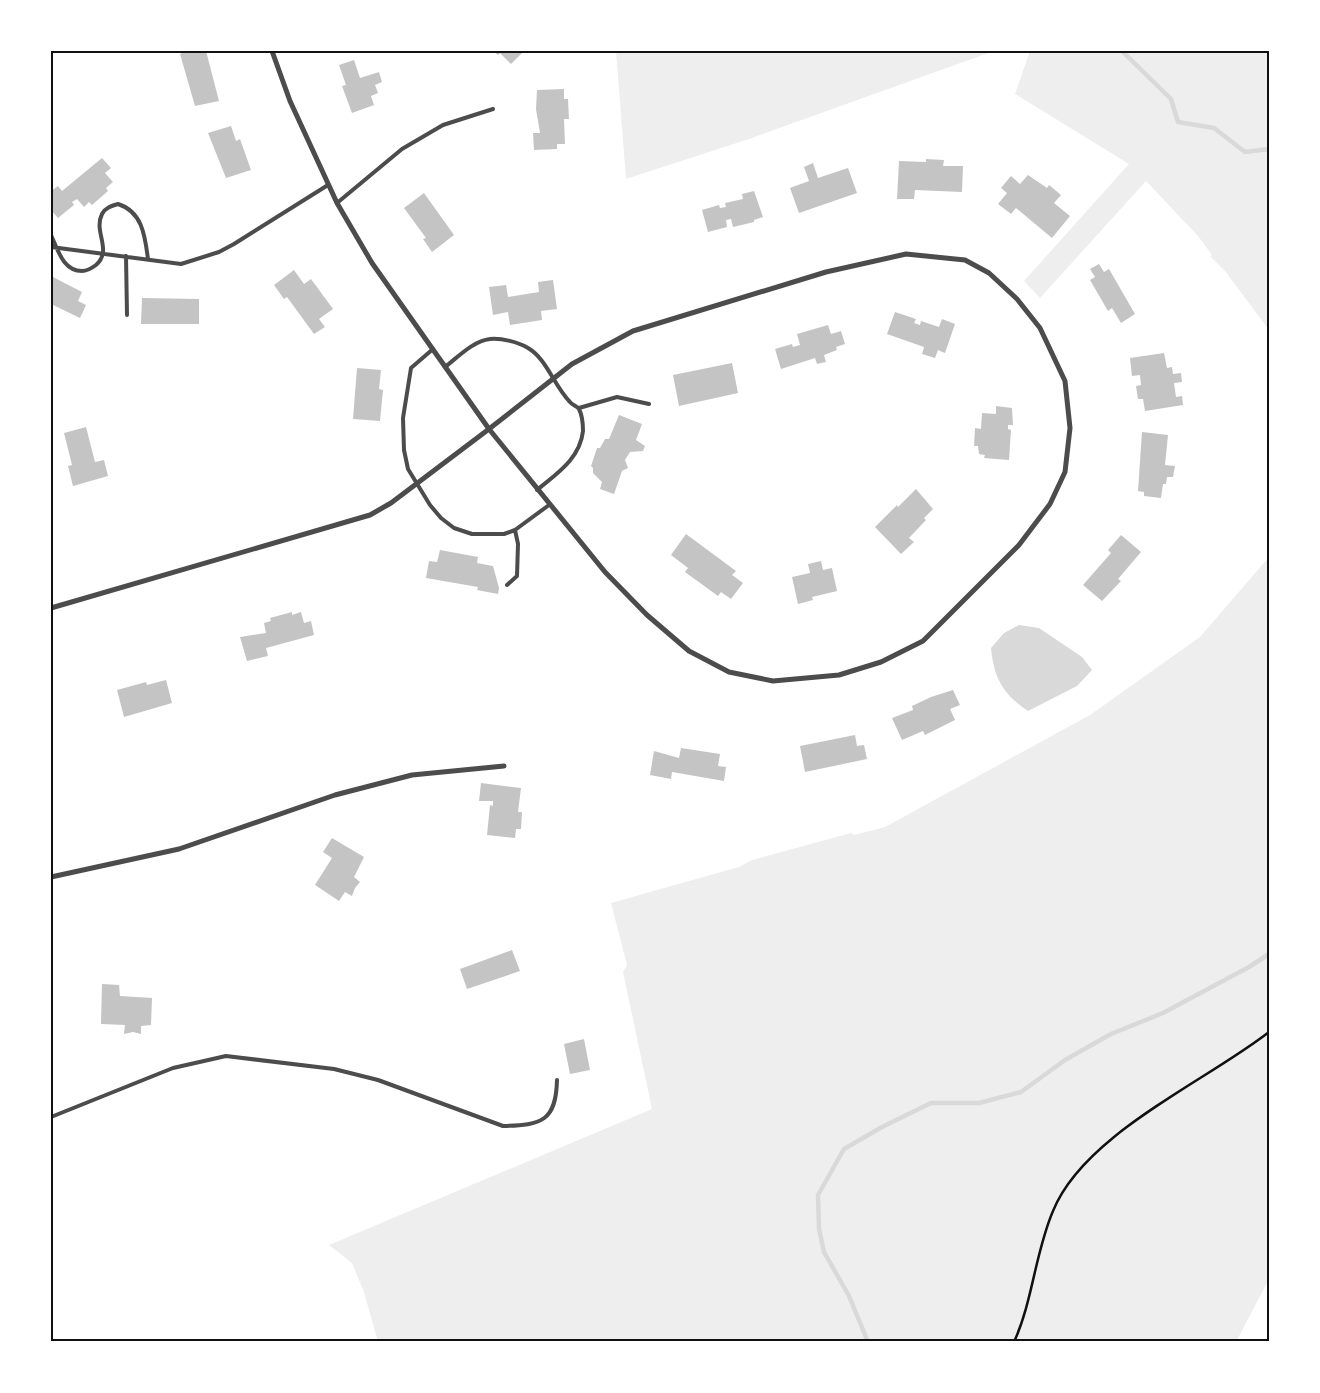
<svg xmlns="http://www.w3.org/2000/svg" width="1320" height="1393" viewBox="0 0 1320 1393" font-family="Arial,sans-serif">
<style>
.green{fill:#eee}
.water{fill:#d9d9d9}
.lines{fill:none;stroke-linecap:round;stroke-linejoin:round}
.stream{stroke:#d9d9d9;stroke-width:4.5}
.building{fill:#c4c4c4}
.path{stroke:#111;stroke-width:2.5}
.service{stroke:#4c4c4c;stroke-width:4}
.minor{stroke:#4c4c4c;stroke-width:5}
.neatline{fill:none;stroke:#111;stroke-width:2}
</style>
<rect width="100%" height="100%" fill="#fff"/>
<path class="green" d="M616 51H994L749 139 626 179Z
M1030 51H1269V330L1225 271 1210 256 1212 255 1198 236 1146 181 1040 298 1024 281 1129 164 1015 94Z
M1269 557V1279L1236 1342H378L364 1292 352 1263 329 1245 652 1109 623 972 627 965 611 903 739 867 752 860 851 833 854 835 885 827 1090 715 1200 637Z"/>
<path class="water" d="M1019 625 1039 628 1082 657 1092 670 1077 686 1028 711C1003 694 994 679 991 648L1004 633Z"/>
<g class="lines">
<path class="stream" d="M1122 51 1171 99 1178 122 1214 128 1245 152 1269 149
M868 1342 849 1296 824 1252 819 1229 818 1195 844 1149 882 1127 931 1103H979L1021 1092 1065 1060 1111 1034 1163 1013 1249 967 1269 954"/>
</g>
<path class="building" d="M187 51H206L219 101 195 106 180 54Z
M493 51H524L511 64 500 53 498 55Z
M354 60 360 78 379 72 382 82 375 85 378 93 371 96 374 105 352 113 342 86 346 85 339 65Z
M564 89V99H568L569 119H564L565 144H557V149L534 150 533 133H540L536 109 537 90Z
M231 126 236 141 240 139 251 170 226 178 208 133Z
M102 158 111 168 105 173 113 182 106 188 108 191 92 205 89 202 84 207 77 199 72 202 74 205 58 218 51 210V191L58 186 62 191Z
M926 159 944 160 943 166H963L962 192 915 190 914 199H897L899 161 926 162Z
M813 163 818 178 848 168 857 193 799 213 790 188 809 181 804 167Z
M1028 175 1047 188 1049 185 1061 195 1054 203 1070 216 1052 238 1016 208 1011 214 998 204 1007 193 1001 188 1011 176 1020 184Z
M754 191 763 217 754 220V222L733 227 731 219 726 220 727 227 708 232 702 210 719 205 720 208 726 207 725 203 743 199 742 194Z
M424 193 454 235 432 252 423 239 426 238 404 208Z
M1099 264 1104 272 1109 269 1135 314 1121 323 1112 308 1108 311 1090 280 1095 277 1090 269Z
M294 270 304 284 311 279 333 309 319 319 325 327 314 334 287 297 284 299 274 285Z
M51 276 82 292 78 301 86 305 80 318 51 304Z
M553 280 557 309 541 311 542 320 510 325 508 312 493 315 489 287 506 285 508 297 539 292 538 282Z
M142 298 199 299V324H141Z
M895 312 916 319 914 323 920 325 921 321 939 327 942 319 955 324 945 353 938 350 935 358 922 354 924 347 887 334Z
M828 325 831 334 841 331 845 344 836 347 837 350 824 355 826 362 817 364 815 358 781 369 775 349 792 344 793 347 800 345 797 334Z
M1164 353 1167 368 1172 367 1173 374 1181 373 1182 382 1174 383 1176 397 1182 396 1183 405 1145 411 1143 399H1138L1136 386 1141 385 1140 375 1132 376 1130 358Z
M732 363 738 393 679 406 673 375Z
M357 368 381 370 379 389 383 390 380 421 353 419Z
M996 406 1012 408 1013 425H1008V429L1011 430 1009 460 984 458 985 455 979 454 978 446H974L975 428 981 429 982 413 996 414Z
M619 415 642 424 636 440 645 446 643 451 630 452 625 460 628 468 622 471 614 494 600 489 602 482 593 473V468L591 466 597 448H600L605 439H609Z
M86 427 95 462 104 460 108 476 73 486 68 466 72 465 64 433Z
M1142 432 1168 435 1165 465 1175 466 1173 477H1167L1166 484H1163L1161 498 1144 496V492L1138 491Z
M916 489 933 509 924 518 926 520 909 538 914 542 901 554 875 527 897 505 898 507Z
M686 534 736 571 732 575 743 583 731 599 721 592 718 596 685 572 688 568 671 555Z
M1121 535 1141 552 1118 579 1121 581 1102 601 1083 585 1111 553 1108 550Z
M440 550 478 557 477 563 493 566 499 588 498 594 477 590 478 587 426 578 429 561 437 562Z
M821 561 823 570 832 568 837 591 812 597 813 600 798 604 792 577 810 573 808 564Z
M292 612V615L301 612 304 623 311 621 314 635 266 648 268 656 247 661 240 637 266 633 264 623 271 621 270 618Z
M166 680 172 703 124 717 117 690 146 682 147 685Z
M953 690 960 705 950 709 955 720 925 735 923 731 902 740 892 718 913 710 912 706 931 697Z
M855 735 857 746 864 745 867 759 805 772 800 746Z
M681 748 720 754 718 766 726 767 724 781 672 772 671 779 650 775 654 751 679 758Z
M481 783 521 788 518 812H522L521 829H516L515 838 487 835 490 805 493 806V801H479Z
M332 838 364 857 354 877 360 882 355 888 352 896 345 892 339 901 315 885 332 858 323 852Z
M512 950 520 971 467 989 460 969Z
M102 984 119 985 120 996 152 998 151 1025 141 1026V1034L133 1032 124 1034 125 1025 101 1024Z
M584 1039 590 1070 570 1074 564 1044Z"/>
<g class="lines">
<path class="path" d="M1014 1342C1033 1300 1035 1253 1053 1211 1084 1134 1205 1082 1269 1032"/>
<path class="service" d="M337 203 402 149 443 125 493 109
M51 235C58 250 63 271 82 271 87 271 92 268 96 265 113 250 93 232 102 214 105 208 111 206 118 204 143 212 145 237 148 259
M51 247 181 264 219 252 234 244 328 185
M126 256 127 315
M433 349 411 368 403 418 404 450 408 469 430 505 441 518 454 528 472 534H504L515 530 549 505
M445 367C458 357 473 341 490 339 502 338 518 342 528 348 547 359 554 386 570 402 572 405 577 406 579 409 582 415 583 425 583 431 580 459 556 474 537 490
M579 408 617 397 649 404
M507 585 517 576 518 544 515 530
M51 1117 173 1068 226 1056 334 1069 378 1080 503 1126C542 1125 556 1121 557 1080"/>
<path class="minor" d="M51 608 370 515 391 503 489 429 572 364 633 331 826 272 906 254 965 260 989 273 1017 299 1040 328 1065 381 1070 428 1065 472 1050 504 1019 545 923 641 881 662 839 675 773 681 729 672 689 651 647 615 605 572 489 429 372 263 337 203 290 101 272 51
M51 877 179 849 335 795 412 775 504 766"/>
</g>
<rect width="1320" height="1393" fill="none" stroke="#ffffff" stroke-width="105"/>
<rect x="52" y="52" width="1216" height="1288" class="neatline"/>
</svg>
